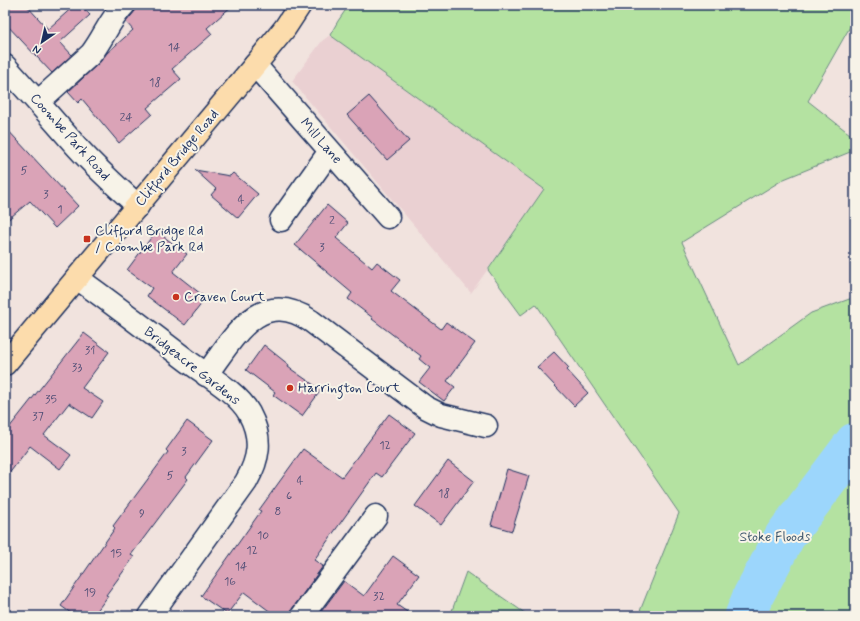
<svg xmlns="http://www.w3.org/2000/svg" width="860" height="621" viewBox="0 0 860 621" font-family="Mynerve,sans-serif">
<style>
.built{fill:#ead0d2}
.green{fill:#b4e2a1;stroke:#688880}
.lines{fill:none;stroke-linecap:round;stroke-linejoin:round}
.river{stroke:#9cd6fc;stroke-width:41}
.building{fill:#daa3b7;stroke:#1b2f5e}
.minor-casing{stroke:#1b2f5e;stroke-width:25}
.major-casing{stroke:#1b2f5e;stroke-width:25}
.minor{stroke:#f7f3e8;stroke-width:22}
.major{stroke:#fcdcac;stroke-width:22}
.poi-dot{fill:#c8321e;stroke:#f7f3e8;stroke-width:1.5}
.labels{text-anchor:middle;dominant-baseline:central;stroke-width:4;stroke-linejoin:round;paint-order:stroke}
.number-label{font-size:12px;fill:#4b4c74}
.street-label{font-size:14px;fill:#1b2f5e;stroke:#f7f3e8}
.poi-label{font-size:14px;fill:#1b2f5e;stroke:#f7f3e8;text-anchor:start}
.park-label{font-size:14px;fill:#3a536b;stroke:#f7f3e8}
</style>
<rect width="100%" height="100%" fill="#f1e3de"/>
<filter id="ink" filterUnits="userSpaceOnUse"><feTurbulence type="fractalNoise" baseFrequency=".025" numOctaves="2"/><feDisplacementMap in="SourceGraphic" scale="8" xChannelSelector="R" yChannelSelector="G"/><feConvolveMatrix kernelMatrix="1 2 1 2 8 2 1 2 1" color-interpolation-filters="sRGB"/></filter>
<g filter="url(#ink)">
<path class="built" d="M330 35 544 189 471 293 292 81 322 41Z"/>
<path class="green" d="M349 5H855V18L808 101 855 138V150L784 179 682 242 739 365 811 313 855 297V616H638L679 513 536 304 521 315 488 270 544 189 330 35 338 21Z
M466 572 529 616H450Z"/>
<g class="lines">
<path class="river" d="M745 616 753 596 785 536 855 443"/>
</g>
<path class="building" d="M5 5H26L48 29 75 5H81L90 15 60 42 72 55 52 73 5 23Z
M140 5H233L207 28 212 34 172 69 181 79 147 108 152 114 119 143 82 99 78 103 68 92 99 63 107 53 133 30 126 22Z
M369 96 409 141 387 160 347 115Z
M5 127 78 206 55 228 30 201 5 222Z
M195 170 230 176 233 173 258 194 238 218 211 195 216 189Z
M327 205 348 223 336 238 372 268 377 262 400 280 391 291 441 329 446 322 475 343 447 381 455 387 444 401 419 382 430 368 419 359 421 356 372 319 373 318 348 299 352 293 295 245Z
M156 231 187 254 173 272 206 298 185 325 147 296 152 288 127 270Z
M84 333 109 352 82 388 103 402 92 418 69 403 44 435 71 455 60 469 30 446 5 479V433Z
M264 345 289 365 288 367 321 390 302 416 273 395 275 392 246 370Z
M554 352 569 368 567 370 588 393 574 406 537 367Z
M389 414 415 433 382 477 376 473 314 560 323 566 292 609 290 616H276L244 592 227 614 201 596 261 511 259 510 303 449 342 477Z
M187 421 213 440 186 477 188 479 131 555 134 557 106 595 108 596 93 616H75L61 606 115 528 113 526 168 452 166 450Z
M448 461 474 481 441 525 415 506Z
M507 469 529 476 512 531 491 525Z
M393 556 419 575 397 605 413 616H318L344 581 364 596Z"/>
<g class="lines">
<defs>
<path id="minor" d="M255 65 388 217
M5 66C30 93 54 121 78 148 97 169 117 187 138 206
M38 102 91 54C103 39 110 19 124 5
M281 220 330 151
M77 278C115 305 152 334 189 362 208 376 238 393 249 413 263 439 259 459 246 482L150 616
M206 375C233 339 259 286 311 321L425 407 441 415 486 426
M302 616 376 516"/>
<path id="major" d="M5 364 255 65 285 28 300 5"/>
</defs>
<use href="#minor" class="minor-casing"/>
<use href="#major" class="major-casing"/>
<use href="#minor" class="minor"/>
<use href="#major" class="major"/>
</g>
</g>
<g class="poi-dot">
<rect x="83" y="235" width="8" height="8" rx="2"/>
<circle cx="176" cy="297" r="4"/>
<circle cx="290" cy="388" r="4"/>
</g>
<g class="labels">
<g class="number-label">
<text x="174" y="48">14</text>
<text x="155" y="83">18</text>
<text x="126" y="118">24</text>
<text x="24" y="171">5</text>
<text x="46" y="195">3</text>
<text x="241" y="200">4</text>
<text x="60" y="210">1</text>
<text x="332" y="221">2</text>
<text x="322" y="248">3</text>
<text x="90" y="351">31</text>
<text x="77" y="368">33</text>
<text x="51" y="400">35</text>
<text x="38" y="417">37</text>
<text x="385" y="446">12</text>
<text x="184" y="452">3</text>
<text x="170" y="476">5</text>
<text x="300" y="481">4</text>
<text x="444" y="494">18</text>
<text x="289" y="496">6</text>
<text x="278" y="512">8</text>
<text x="142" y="514">9</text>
<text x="263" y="536">10</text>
<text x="252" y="551">12</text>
<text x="116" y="554">15</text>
<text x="241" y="567">14</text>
<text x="230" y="582">16</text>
<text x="90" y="593">19</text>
<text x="379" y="597">32</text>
</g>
<g class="street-label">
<text transform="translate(70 137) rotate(48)">Coombe Park Road</text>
<text transform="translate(321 141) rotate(49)">Mill Lane</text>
<text transform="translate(177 158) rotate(-50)">Clifford Bridge Road</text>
<text transform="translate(192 366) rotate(38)">Bridgeacre Gardens</text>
</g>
<g class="poi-label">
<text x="95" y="231">Clifford Bridge Rd<tspan x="95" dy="16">/ Coombe Park Rd</tspan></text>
<text x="184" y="297">Craven Court</text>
<text x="298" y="388">Harrington Court</text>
</g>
<g class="park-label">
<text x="775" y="537">Stoke Floods</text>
</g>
</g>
<rect width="860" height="621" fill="none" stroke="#f7f3e8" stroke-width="20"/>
<rect x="10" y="10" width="840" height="601" fill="none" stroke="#1b2f5e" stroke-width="1.5" filter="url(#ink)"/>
<g transform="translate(42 42) rotate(214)" stroke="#f7f3e8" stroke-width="3" paint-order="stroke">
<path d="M0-3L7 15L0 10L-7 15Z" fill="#1b2f5e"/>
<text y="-6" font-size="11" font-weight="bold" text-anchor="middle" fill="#1b2f5e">N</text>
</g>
</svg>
